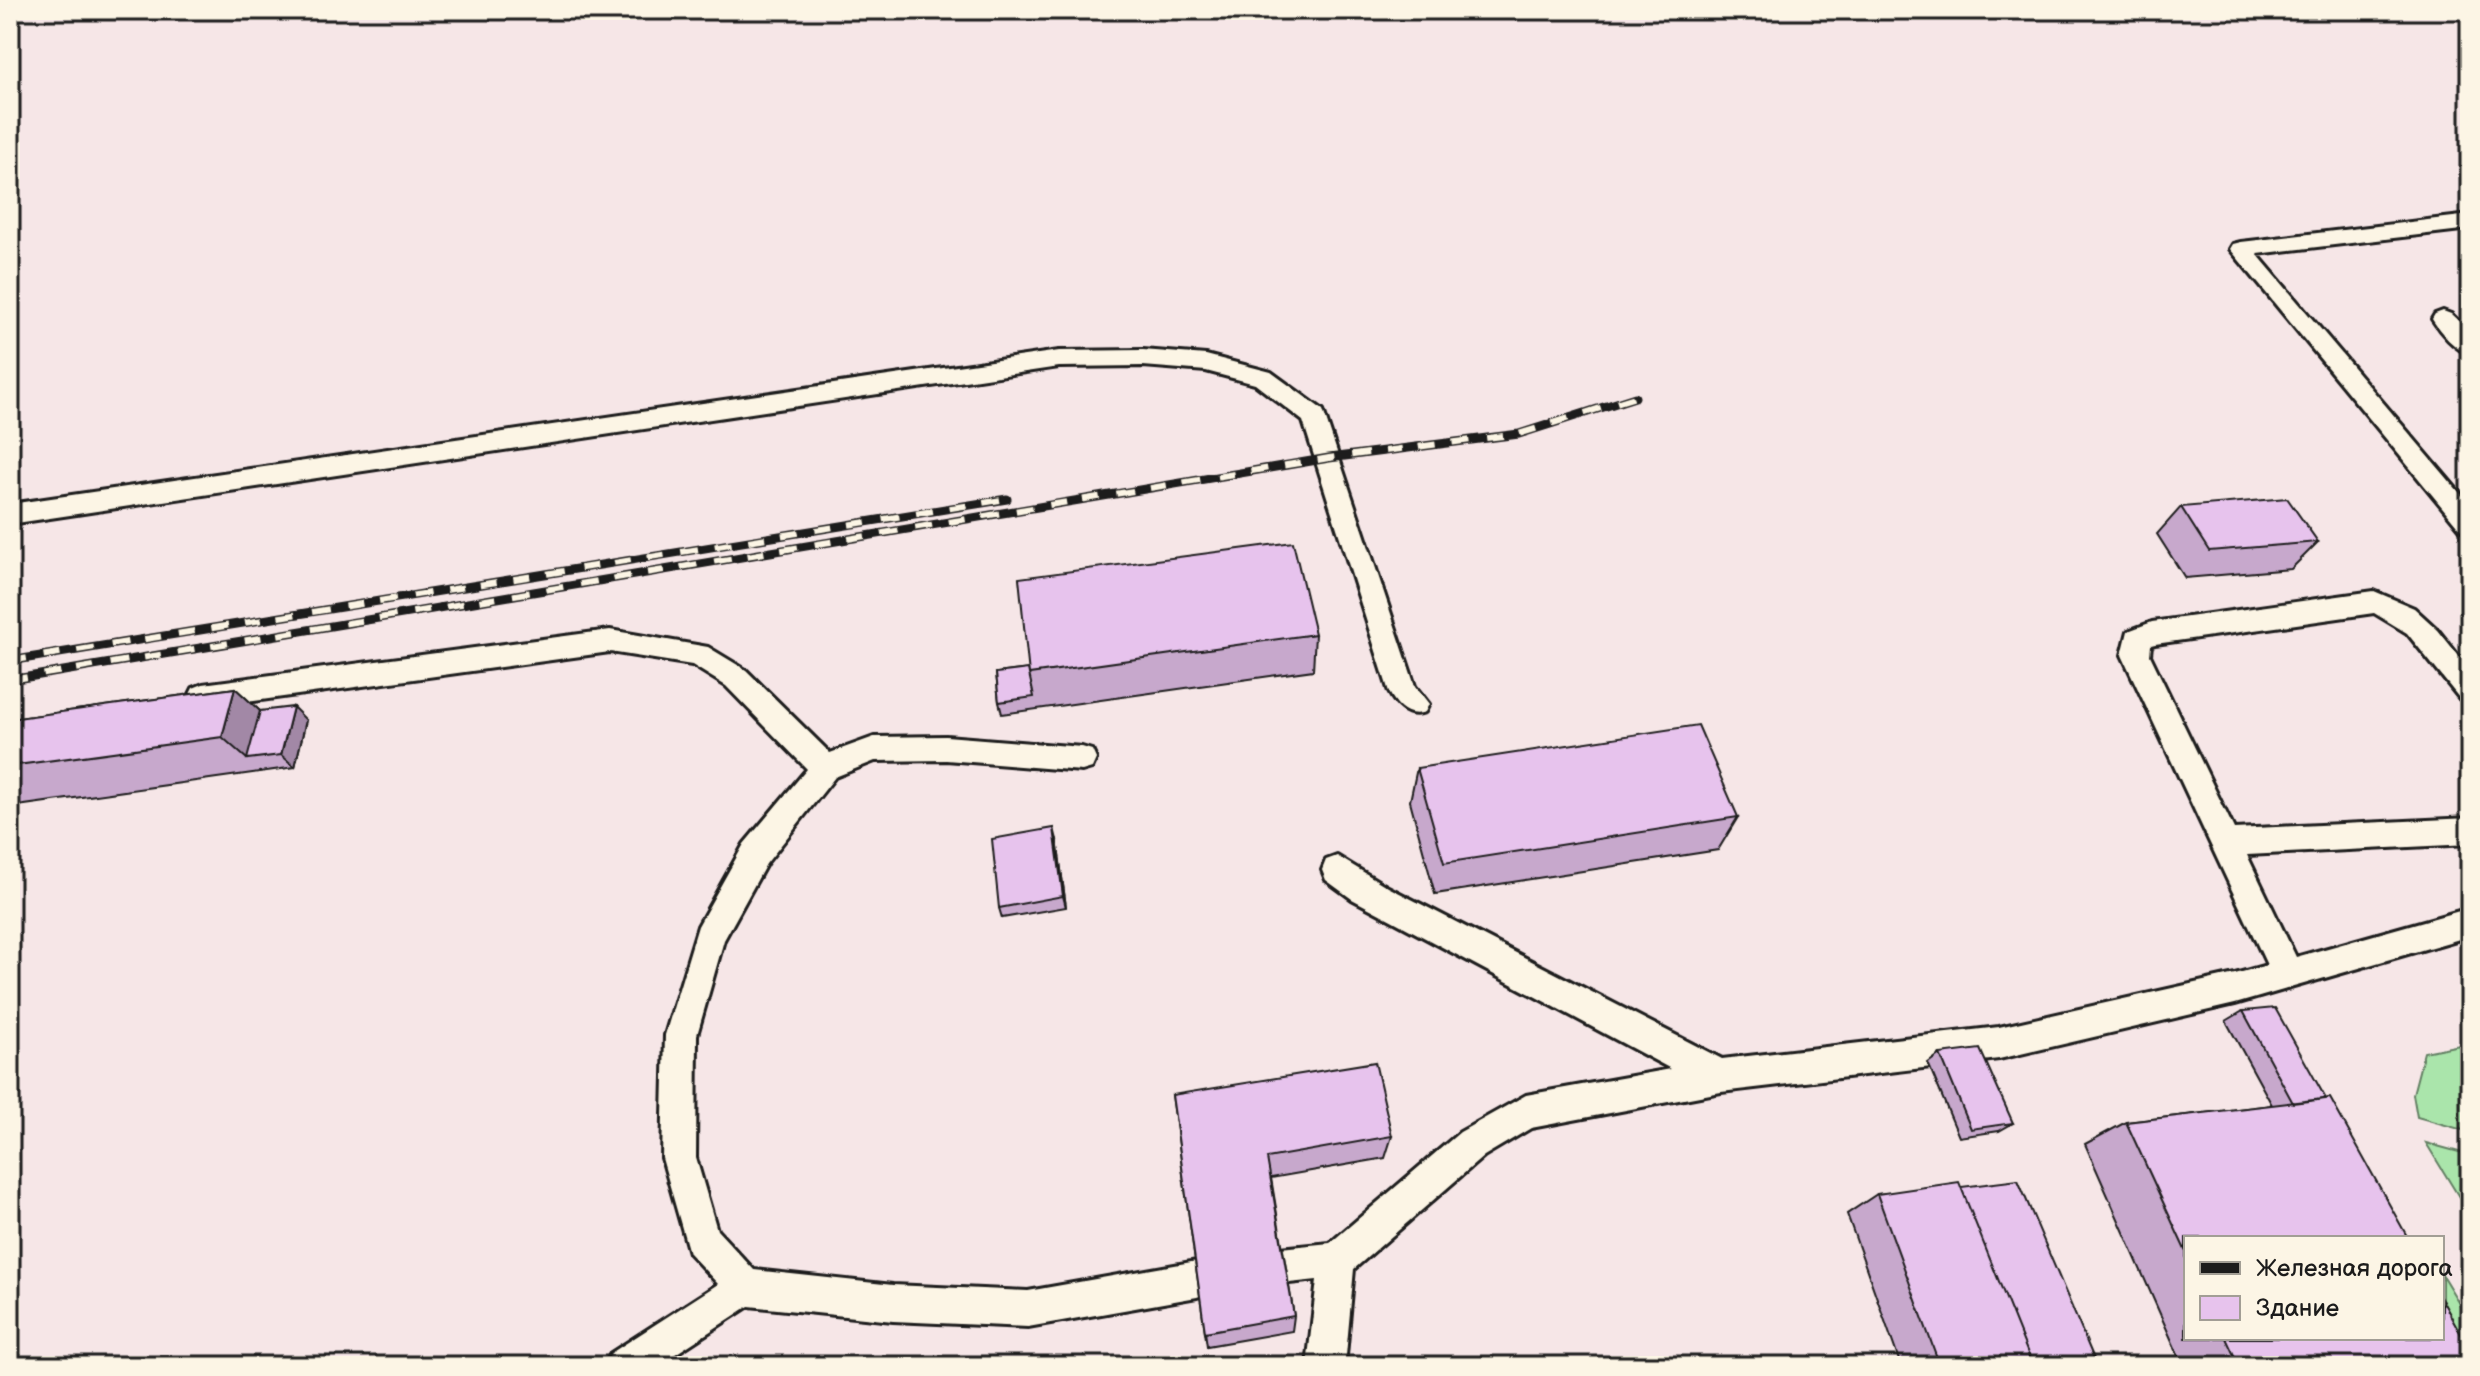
<svg xmlns="http://www.w3.org/2000/svg" width="2480" height="1376" viewBox="0 0 2480 1376" font-family="'Balsamiq Sans',sans-serif">
<style>
.built{fill:#f6e6e7;fill-rule:evenodd}
.green{fill:#aae5ab;stroke:#638064;stroke-width:2}
.lines{fill:none;stroke-linecap:round;stroke-linejoin:round}
.service-casing{stroke:#1c1c1c;stroke-width:6}
.service{fill:#fcf5e5;fill-rule:evenodd}
.rail-casing{stroke:#1c1c1c;stroke-width:9}
.rail{stroke:#fcf5e5;stroke-width:6;stroke-dasharray:17;stroke-linecap:butt}
.wall{fill:#c7a8cc;stroke:#1c1c1c;stroke-width:2}
.shaded-wall{fill:#a288a6;stroke:#1c1c1c;stroke-width:2}
.building{fill:#e7c3ed;stroke:#1c1c1c;stroke-width:2}
</style>
<rect width="100%" height="100%" fill="#fcf5e5"/>
<filter id="ink" filterUnits="userSpaceOnUse"><feTurbulence type="fractalNoise" baseFrequency=".0125" numOctaves="2"/><feDisplacementMap in="SourceGraphic" scale="16" xChannelSelector="R" yChannelSelector="G"/><feConvolveMatrix kernelMatrix="1 2 1 2 8 2 1 2 1" color-interpolation-filters="sRGB"/></filter>
<g filter="url(#ink)">
<path class="built" d="M10 10H2470V1366H10ZM2186 1238H2442V1338H2186Z"/>
<path class="green" d="M2470 1043V1132L2417 1117 2413 1094 2424 1052Z
M2426 1143 2470 1155V1215Z
M2442 1275 2470 1321V1366L2442 1338Z"/>
<g class="lines">
<defs>
<path id="service" d="M2470 215V229L2257 254 2470 505V533L2461 530 2230 249 2233 244 2241 242Z
M2443 311 2451 314 2470 332V354C2455 350 2440 332 2432 319L2435 314Z
M1143 350 1206 355 1271 372 1323 410 1415 686 1429 704 1425 712C1408 718 1397 707 1389 692L1303 421 1255 384 1206 371 1143 366 1059 367 10 524V504L1059 351Z
M2374 591 2414 608 2438 630 2470 670V703L2460 699 2407 633 2374 613 2155 644 2151 645 2150 655 2234 829 2470 818V844L2247 855 2296 957 2470 908V936L2235 1004 1999 1059 1721 1092 1531 1128 1484 1156 1354 1269 1345 1366H1307L1317 1280 1280 1284 1267 1279 1262 1266 1267 1253 1280 1248 1330 1243 1460 1132 1526 1095 1671 1069 1352 899 1326 880 1322 870 1326 860 1337 856 1388 887 1722 1059 1999 1027 2235 974 2267 965 2122 655 2128 631 2152 622Z
M610 630 708 647 746 670 830 753 874 737 946 736 1082 747 1092 750 1096 759 1092 768 1082 771 946 760 875 761 835 777 766 864 724 940 697 1035 696 1158 717 1230 754 1270 893 1285 1028 1291 1197 1261 1210 1266 1215 1279 1210 1292 1197 1297 1028 1327 893 1321 749 1306 657 1366H605L611 1353 718 1284 689 1253 662 1158 665 1035 698 926 744 844 807 769 726 686 692 665 610 652 203 708 193 704 189 696 193 688 203 684Z"/>
</defs>
<use href="#service" class="service-casing"/>
<use href="#service" class="service"/>
<defs>
<path id="rail" d="M10 661 1007 499
M10 680 1329 458 1519 434 1635 397"/>
</defs>
<use href="#rail" class="rail-casing"/>
<use href="#rail" class="rail"/>
</g>
<path class="wall" d="M2181 507 2318 542 2291 569 2185 578 2157 534Z
M1315 634 1313 670 1002 714 999 702 996 673Z
M235 688 260 711 306 720 295 767 10 807V719Z
M1417 768 1738 817 1718 850 1435 894 1410 801Z
M1057 840 1066 907 1002 918 999 908Z
M2243 1011 2326 1099 2186 1238V1338H2442L2470 1366H2183L2085 1144 2126 1122 2272 1105 2226 1021Z
M1940 1054 2013 1123 1999 1131 1959 1137 1928 1063Z
M1172 1095 1392 1136 1385 1158 1271 1178 1294 1316 1292 1331 1207 1346Z
M1961 1187 2097 1366H1901L1847 1214 1877 1194Z"/>
<path class="shaded-wall" d="M235 688 274 724 247 759 222 737Z
M293 707 306 720 295 767 281 755Z
M1054 828 1057 840 1066 907 1063 896Z"/>
<path class="building" d="M2287 498 2318 542 2209 551 2181 507Z
M1293 542 1315 634 1029 674 1019 578Z
M1028 669 1034 697 999 702 996 673Z
M235 688 222 737 10 766V719Z
M293 707 281 755 247 759 260 711Z
M1698 725 1738 817 1444 863 1417 768Z
M1054 828 1063 896 999 908 992 839Z
M2275 1008 2326 1099 2293 1103 2243 1011Z
M1980 1049 2013 1123 1971 1129 1940 1054Z
M1375 1062 1392 1136 1267 1158 1294 1316 1205 1332 1172 1095Z
M2330 1098 2408 1238H2186V1252L2126 1122Z
M2018 1180 2097 1366H2033L1961 1187Z
M1959 1182 2033 1366H1940L1877 1194Z
M2442 1300 2470 1350V1366H2239L2226 1338H2442Z"/>
</g>
<rect width="2480" height="1376" fill="none" stroke="#fcf5e5" stroke-width="40"/>
<rect x="20" y="20" width="2440" height="1336" fill="none" stroke="#1c1c1c" stroke-width="3" filter="url(#ink)"/>
<rect x="2184" y="1236" width="260" height="104" fill="#fcf5e5" stroke="#a29e95" stroke-width="2"/>
<rect x="2200" y="1262" width="40" height="12" fill="#1c1c1c" stroke="#a29e95" stroke-width="2"/>
<text x="2256" y="1276" font-size="24" fill="#1c1c1c">Железная дорога</text>
<rect x="2200" y="1296" width="40" height="24" fill="#e7c3ed" stroke="#a29e95" stroke-width="2"/>
<text x="2256" y="1316" font-size="24" fill="#1c1c1c">Здание</text>
</svg>
